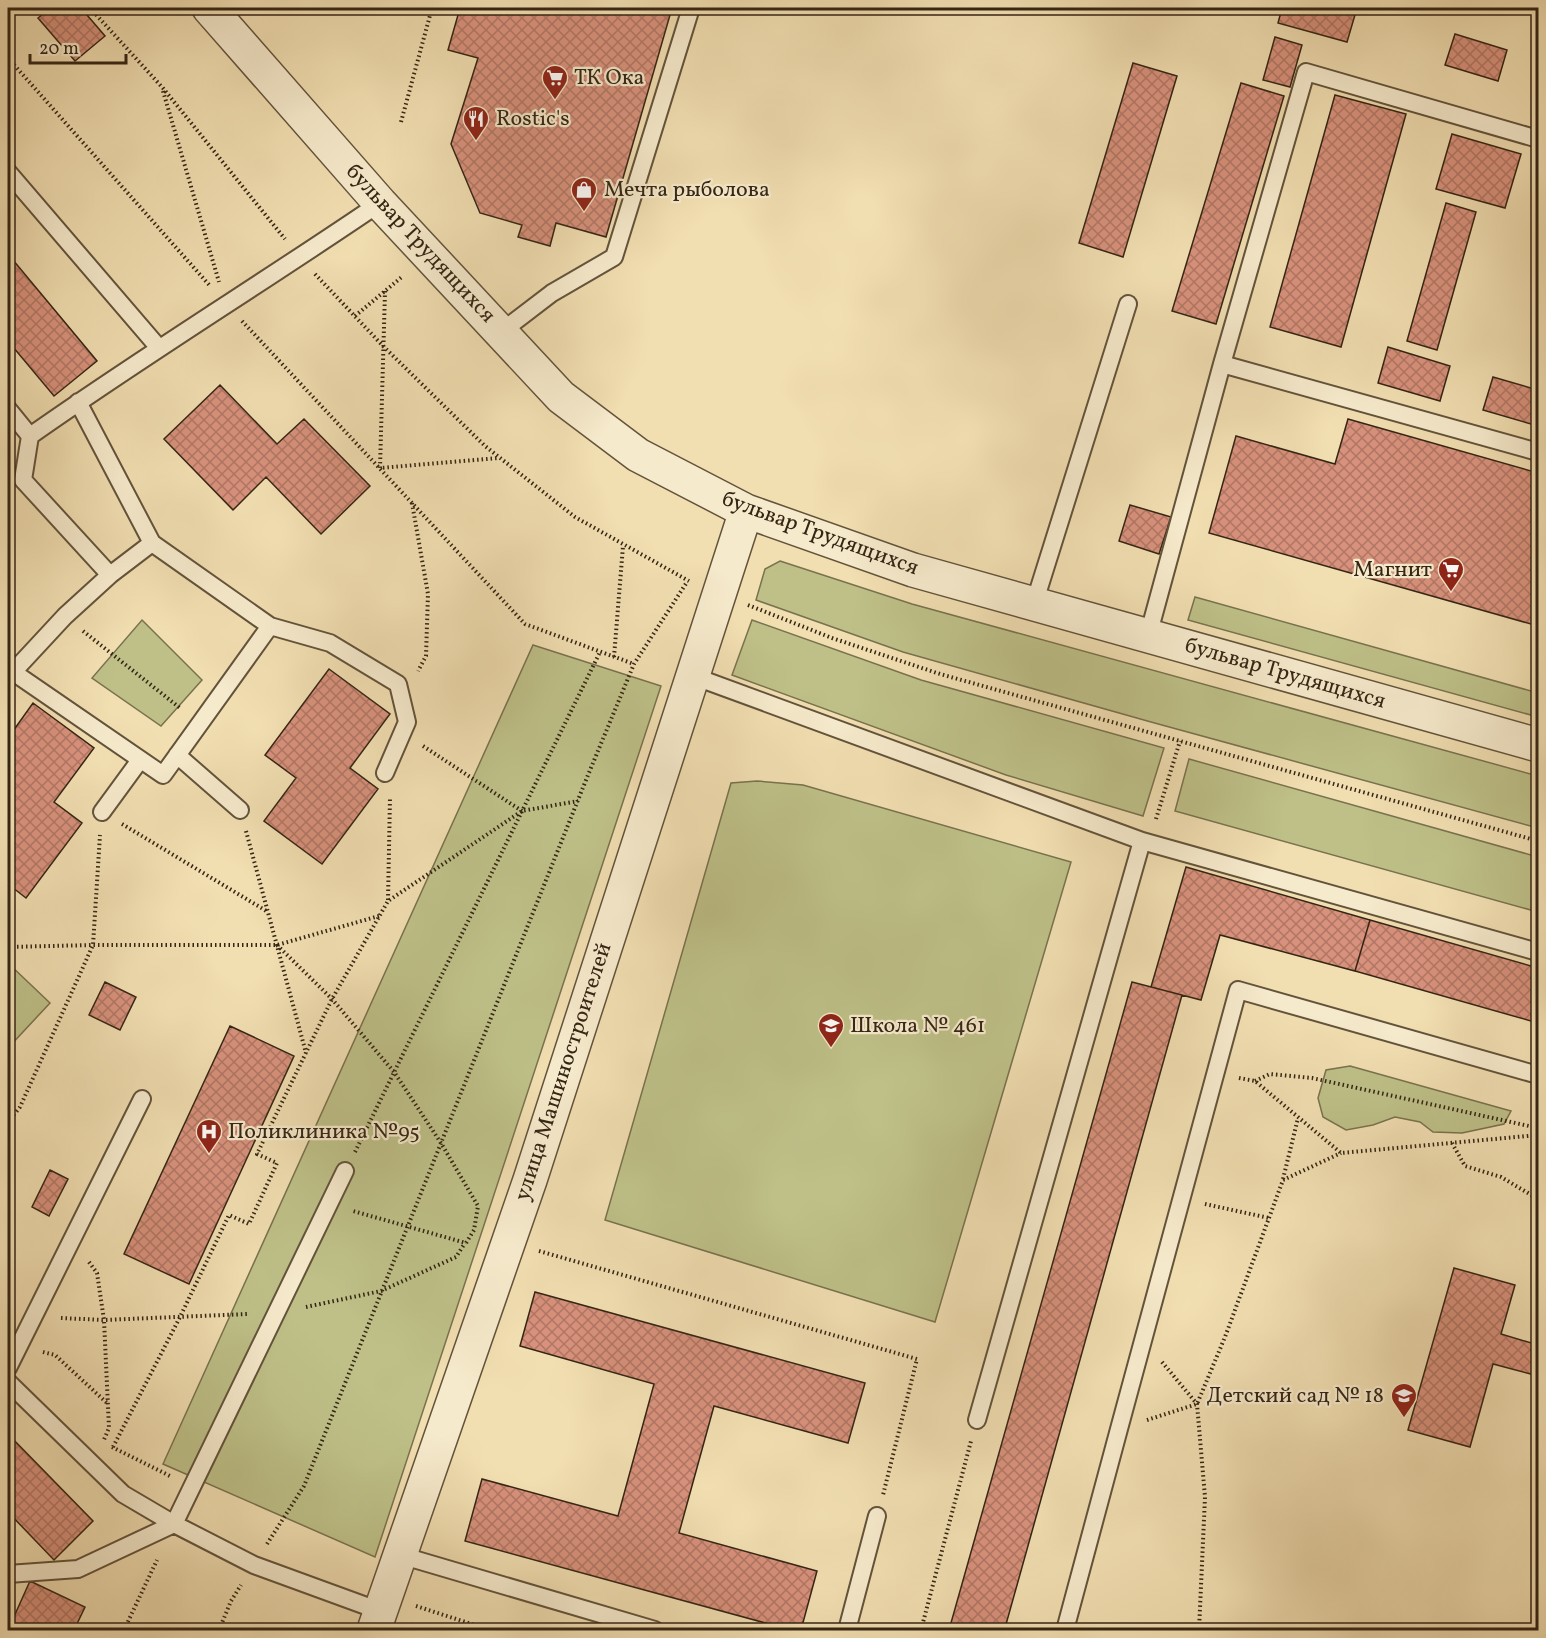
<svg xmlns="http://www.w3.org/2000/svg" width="1546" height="1638" viewBox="0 0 1546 1638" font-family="Vollkorn,serif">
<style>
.green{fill:#bec088;stroke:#79724e;stroke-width:1.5}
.building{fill:url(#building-cross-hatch);stroke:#342514;stroke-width:1.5}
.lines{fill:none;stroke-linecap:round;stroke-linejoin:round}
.lane-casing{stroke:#63533b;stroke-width:20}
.street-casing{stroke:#63533b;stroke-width:36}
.path{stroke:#342514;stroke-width:4;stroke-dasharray:1.5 3;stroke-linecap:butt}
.lane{stroke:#f6eacc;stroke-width:16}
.street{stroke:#f6eacc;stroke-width:33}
.labels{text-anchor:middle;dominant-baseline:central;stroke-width:4.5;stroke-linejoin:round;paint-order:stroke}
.poi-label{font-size:22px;fill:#342514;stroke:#f6eacc;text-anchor:start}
.street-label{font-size:22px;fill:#342514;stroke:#f6eacc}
</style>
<defs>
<pattern id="building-cross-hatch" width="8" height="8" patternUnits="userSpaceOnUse" patternTransform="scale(1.5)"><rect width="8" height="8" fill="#d8917c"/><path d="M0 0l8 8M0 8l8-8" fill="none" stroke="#b07664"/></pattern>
</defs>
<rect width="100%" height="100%" fill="#f1deb1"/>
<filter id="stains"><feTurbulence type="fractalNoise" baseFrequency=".00333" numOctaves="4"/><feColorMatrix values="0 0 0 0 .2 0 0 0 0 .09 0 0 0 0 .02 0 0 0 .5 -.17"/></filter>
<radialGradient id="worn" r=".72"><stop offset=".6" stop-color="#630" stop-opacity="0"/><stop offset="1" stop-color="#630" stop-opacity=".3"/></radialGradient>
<path class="green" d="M780 561 912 604 1538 776V828L1151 722 903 652 756 600 765 569Z
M1195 597 1538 693V717L1188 620Z
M142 620 202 680 161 726 92 678Z
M752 620 921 680 1164 748 1143 816 1006 775 732 675Z
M533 645 661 686 375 1557 163 1464Z
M1189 759 1538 857V912L1175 811Z
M757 781 803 785 1071 862 935 1322 605 1220 731 783Z
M8 963 50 1003 8 1048Z
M1350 1066 1511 1111 1504 1124 1462 1133 1433 1132 1420 1122 1395 1117 1373 1125 1346 1130 1323 1117 1318 1098 1326 1070Z"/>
<path class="building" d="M50 8H81L105 36 75 61 38 18Z
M460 8H672L606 237 556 223 550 246 518 237 522 225 480 213 451 144 478 58 448 50Z
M1282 8H1357L1347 42 1278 23Z
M1455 34 1507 50 1498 81 1445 65Z
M1275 37 1302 45 1290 87 1263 80Z
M1133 63 1177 76 1123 257 1079 243Z
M1241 83 1284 96 1216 324 1172 311Z
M1335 95 1406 114 1341 347 1270 327Z
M1452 134 1521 154 1505 208 1436 189Z
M1446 203 1476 212 1437 350 1407 341Z
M8 254 97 361 54 396 8 341Z
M1388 347 1450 366 1440 401 1378 383Z
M1493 377 1538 390V426L1483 410Z
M220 385 277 444 304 419 370 486 321 534 266 477 233 510 164 439Z
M1348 419 1538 473V626L1209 533 1236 436 1335 464Z
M1130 505 1171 517 1159 554 1119 541Z
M329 669 390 714 350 768 378 789 322 864 264 821 296 778 265 755Z
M33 703 94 748 54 802 82 823 26 898 8 884V738Z
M1186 867 1370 920 1355 971 1220 935 1201 1000 1151 987Z
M1370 920 1538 968V1023L1355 971Z
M105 982 136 997 120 1030 89 1015Z
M1132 982 1182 995 1005 1628 1004 1630H949Z
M230 1026 294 1056 189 1284 124 1254Z
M50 1170 68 1179 49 1216 32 1207Z
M1454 1268 1515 1285 1501 1334 1538 1345V1376L1493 1364 1470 1447 1408 1430Z
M535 1292 865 1383 848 1443 714 1406 679 1533 817 1571 801 1630H791L465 1541 482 1479 618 1516 654 1384 520 1346Z
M8 1434 93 1521 54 1560 8 1512Z
M30 1581 85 1607 74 1630H8Z"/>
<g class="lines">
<defs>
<path id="lane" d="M8 172 159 348
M501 332 552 293 614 257 691 8
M1222 364 1538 452
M8 409 30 436
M110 575 23 480 30 436C145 355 264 282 380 203
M1034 604 1128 304
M270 626 330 643 398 684 407 722 385 773
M1148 636 1222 364 1306 72 1538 139
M13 672 65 616 110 575 152 543
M693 676 1142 841 1538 952
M8 678 13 672 163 775 270 626 152 543 78 402
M177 755 240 810
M102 812 140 760
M8 1368 142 1099
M8 1382 123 1494 174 1524 254 1565 380 1611
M977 1420 1142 841
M400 1555 655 1630
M8 1574 78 1569 174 1524 345 1171
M847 1630 877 1516
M1065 1630 1119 1429 1238 990 1538 1075"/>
<path id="street" d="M209 8 380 203 561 397 638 455 746 511 913 570 1538 745
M374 1630 530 1180 746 511"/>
</defs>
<use href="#lane" class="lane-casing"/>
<use href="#street" class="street-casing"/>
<path class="path" d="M90 8 162 87 285 239
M8 58 211 287
M163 91 219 282
M401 122 432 8
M315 274 383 346 485 446 575 517 689 581
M385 291 380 468 499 458
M355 316 403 276
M242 321 525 624 634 664
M412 503 428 594 426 656 418 671
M748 605 832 638 940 674 1538 841
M83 631 180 708
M614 657 623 546
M423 746 522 811
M1156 819 1180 741
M122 824 268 912
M246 831 306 1053
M388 900 390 797
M277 945 332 999 394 1072 441 1143 478 1206 474 1230 466 1243 353 1211
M8 947 93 945H277L379 916
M1239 1078 1255 1081 1341 1153 1538 1135
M1255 1081 1270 1074 1312 1078 1538 1128
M8 1122 20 1107 93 945 100 835
M1452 1143 1465 1166 1501 1177 1538 1199
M355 1152 600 652
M1283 1179 1298 1118
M1205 1204 1269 1218
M539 1251 917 1359 883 1495
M89 1262 97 1273 104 1320 109 1428 103 1442
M306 1307 381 1291 456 1257 465 1243
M61 1318 104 1320 248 1314
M43 1352 55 1355 107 1403
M1162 1362 1197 1404 1205 1497 1199 1630
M1147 1420 1197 1404 1225 1337 1283 1180 1341 1153
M112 1447 170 1476
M113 1447 180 1317 229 1215 249 1224 277 1163 257 1154 332 999 388 901 522 811 578 801
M267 1544 304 1486 588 775 634 664 687 582
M416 1606 490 1630
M411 1624 417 1630
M124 1630 157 1560
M219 1630 231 1601 241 1585
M921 1630 971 1441"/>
<use href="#lane" class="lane"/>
<use href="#street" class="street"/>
</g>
<defs>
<symbol id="supermarket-pin" viewBox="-11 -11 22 30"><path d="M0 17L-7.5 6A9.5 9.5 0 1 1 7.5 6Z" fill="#8f2418" stroke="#f6eacc"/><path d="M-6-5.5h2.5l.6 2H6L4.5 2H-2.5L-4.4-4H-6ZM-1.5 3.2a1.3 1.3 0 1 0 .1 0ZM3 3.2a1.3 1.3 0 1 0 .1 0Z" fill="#fff"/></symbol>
<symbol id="restaurant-pin" viewBox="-11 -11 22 30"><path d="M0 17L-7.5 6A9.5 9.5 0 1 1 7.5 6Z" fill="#8f2418" stroke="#f6eacc"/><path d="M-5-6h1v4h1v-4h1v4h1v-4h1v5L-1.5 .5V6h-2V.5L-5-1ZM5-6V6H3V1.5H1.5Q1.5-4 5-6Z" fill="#fff"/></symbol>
<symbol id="shop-pin" viewBox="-11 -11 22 30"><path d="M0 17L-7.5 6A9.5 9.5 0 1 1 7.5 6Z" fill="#8f2418" stroke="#f6eacc"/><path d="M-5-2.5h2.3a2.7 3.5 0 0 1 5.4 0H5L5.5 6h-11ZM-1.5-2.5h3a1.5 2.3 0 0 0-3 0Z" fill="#fff"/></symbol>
<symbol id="school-pin" viewBox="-11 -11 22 30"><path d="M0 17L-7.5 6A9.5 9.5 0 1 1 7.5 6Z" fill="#8f2418" stroke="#f6eacc"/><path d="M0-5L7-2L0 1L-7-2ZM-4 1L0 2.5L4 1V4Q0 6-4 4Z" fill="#fff"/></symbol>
<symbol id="hospital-pin" viewBox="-11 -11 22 30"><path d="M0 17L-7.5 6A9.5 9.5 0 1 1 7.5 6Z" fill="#8f2418" stroke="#f6eacc"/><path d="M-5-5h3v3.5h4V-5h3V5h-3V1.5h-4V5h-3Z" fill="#fff"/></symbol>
</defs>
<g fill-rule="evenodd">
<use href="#supermarket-pin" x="540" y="63" width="30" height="40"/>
<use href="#restaurant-pin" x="461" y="104" width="30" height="40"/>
<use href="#shop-pin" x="569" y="175" width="30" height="40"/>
<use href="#supermarket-pin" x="1436" y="555" width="30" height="40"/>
<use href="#school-pin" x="816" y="1011" width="30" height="40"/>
<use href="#hospital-pin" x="194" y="1117" width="30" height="40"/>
<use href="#school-pin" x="1389" y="1381" width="30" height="40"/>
</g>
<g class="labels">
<g class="poi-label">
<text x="574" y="78">ТК Ока</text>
<text x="496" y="119">Rostic's</text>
<text x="604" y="190">Мечта рыболова</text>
<text x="1432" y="570" text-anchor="end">Магнит</text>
<text x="850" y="1026">Школа № 461</text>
<text x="228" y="1132">Поликлиника №95</text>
<text x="1384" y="1396" text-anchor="end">Детский сад № 18</text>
</g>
<g class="street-label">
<text transform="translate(420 244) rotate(47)">бульвар Трудящихся</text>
<text transform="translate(820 534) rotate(20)">бульвар Трудящихся</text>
<text transform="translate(1285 674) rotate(16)">бульвар Трудящихся</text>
<text transform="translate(564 1072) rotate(-72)">улица Машиностроителей</text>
</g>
</g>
<rect width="1546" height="1638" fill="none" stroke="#f1deb1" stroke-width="30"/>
<rect x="9" y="9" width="1528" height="1620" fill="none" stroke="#342514" stroke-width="3"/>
<rect x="15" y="15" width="1516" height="1608" fill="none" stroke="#342514" stroke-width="1.5"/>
<path d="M30 54v9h96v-9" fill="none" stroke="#342514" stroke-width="3"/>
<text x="39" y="54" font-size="18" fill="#342514" stroke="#f6eacc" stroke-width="4.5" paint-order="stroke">20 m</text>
<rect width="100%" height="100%" filter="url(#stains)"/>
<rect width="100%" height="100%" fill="url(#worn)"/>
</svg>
